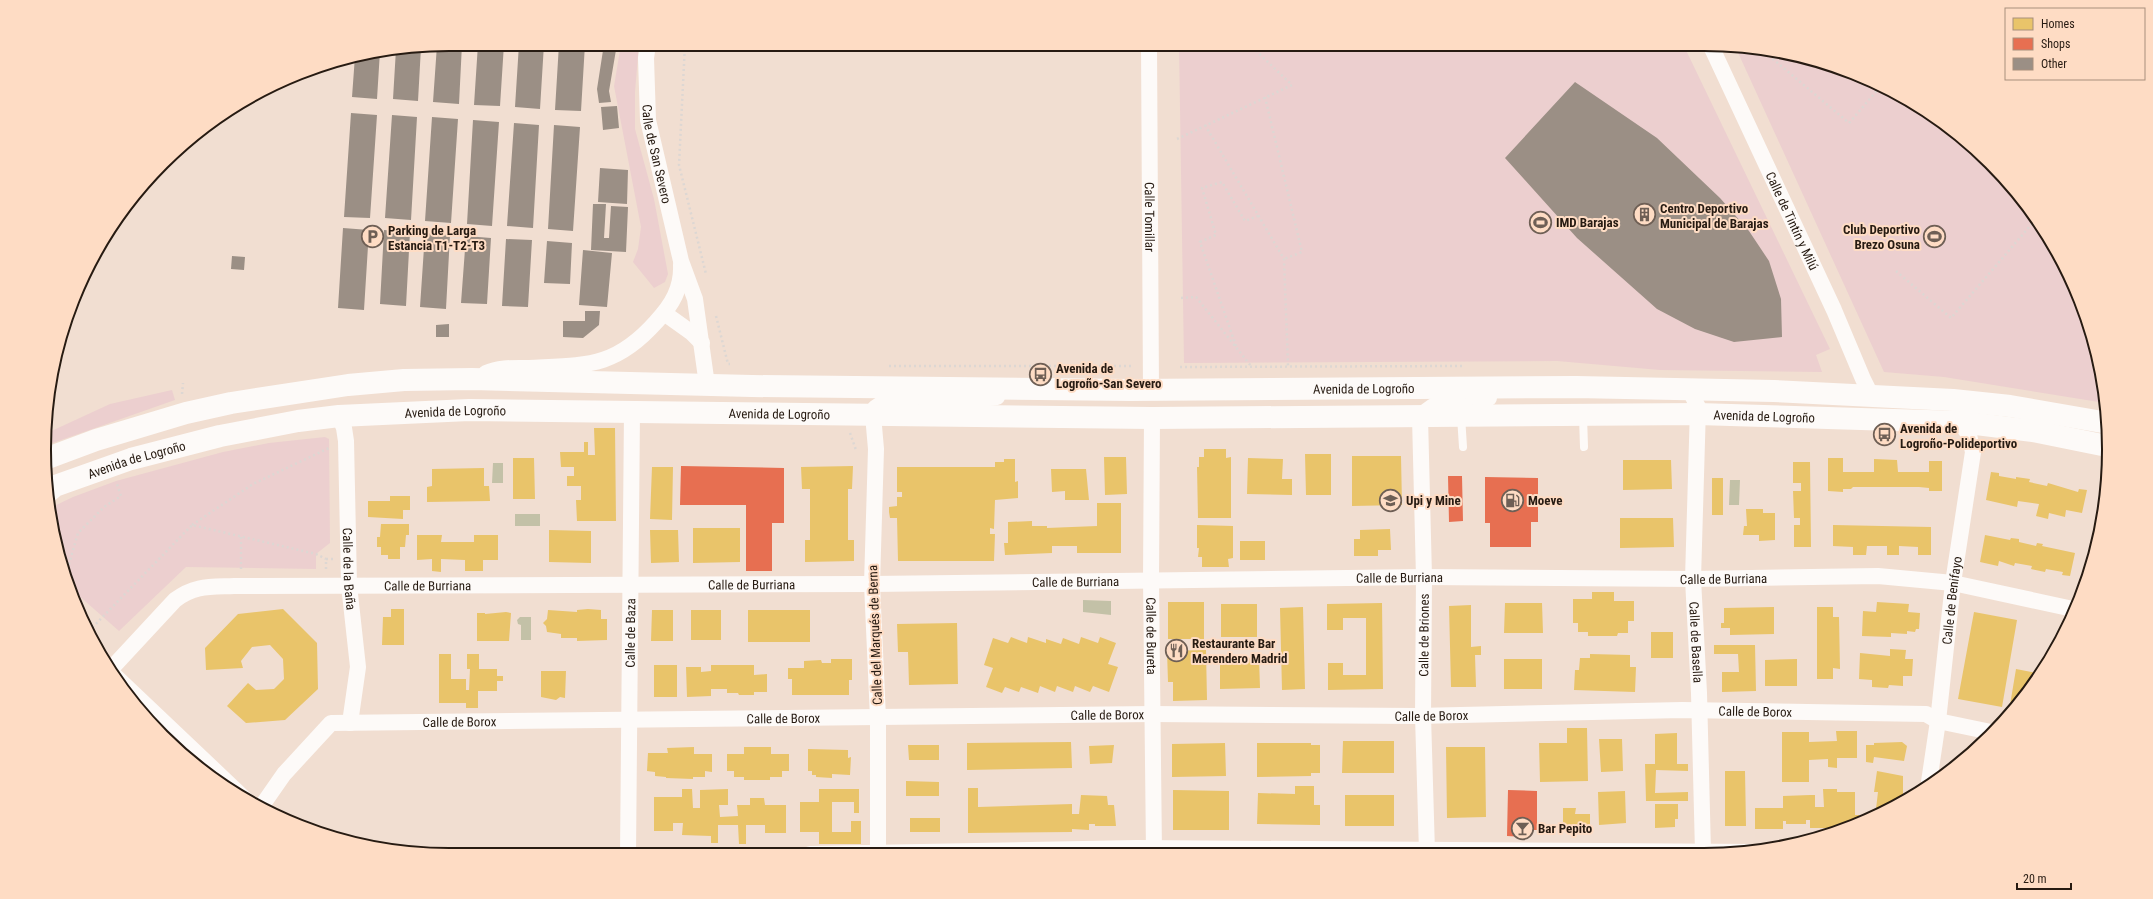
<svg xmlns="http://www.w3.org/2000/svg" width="2153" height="899" viewBox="0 0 2153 899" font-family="'Roboto Condensed',sans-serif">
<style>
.green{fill:#eccfcf}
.water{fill:#c3c1a7}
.homes{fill:#e9c46a}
.shops{fill:#e76f51}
.building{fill:#9b8f85}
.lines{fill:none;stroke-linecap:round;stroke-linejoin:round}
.path{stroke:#ddd7d3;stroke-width:2.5;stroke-dasharray:2 3;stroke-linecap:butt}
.lane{stroke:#fdfaf8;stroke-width:8}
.street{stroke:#fdfaf8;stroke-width:16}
.secondary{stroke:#fdfaf8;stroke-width:22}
.labels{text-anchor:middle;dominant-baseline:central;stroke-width:4;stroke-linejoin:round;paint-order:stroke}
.street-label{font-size:13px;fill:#271b12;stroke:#fedcc4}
.poi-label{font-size:13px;font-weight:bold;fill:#271b12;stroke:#fedcc4;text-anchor:start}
.rim{fill:none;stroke:#271b12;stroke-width:2}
</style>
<rect width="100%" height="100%" fill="#f1ded1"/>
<path class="green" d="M621 44H639L635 92V129L654 199 668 274 665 282 654 288 633 262 638 249 641 227 614 86Z
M1179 44H1683L1830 349 1816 355 1822 372 1660 370 1557 361 1184 363Z
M1735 46 1757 48 1834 65 1906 98 1971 144 2025 202 2067 270 2095 344 2105 403 1944 377 1884 372Z
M172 390 175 400 44 446 45 434 110 404Z
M325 437 329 439 330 543 316 554V569L186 567 119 631 69 587 52 529 50 508 73 497 116 481 223 452 269 443Z"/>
<path class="water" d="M493 463H503V483H492Z
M1730 480H1740L1739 505H1729Z
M515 514H540V526H515Z
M1083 600 1111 601V615L1083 612Z
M520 617H531V640H521V625L518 624 517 620Z"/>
<path class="homes" d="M594 428H615L616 521H577L576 500H581V486H567V476H574V467H561L560 452H584V442H588V455H595Z
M1204 449H1226V458L1231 457V518H1198L1197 467H1199V457H1204Z
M1305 454H1331V495H1306Z
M1352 456H1401L1402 505 1352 506Z
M1104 457H1126L1127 494 1105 495Z
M513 458H534L535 499H513Z
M1248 458 1283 459 1282 479H1292V495L1247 494Z
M1828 458H1843V472H1874V459L1897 460 1898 472H1929V461H1942V491H1929V488L1919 487H1853L1851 489H1843V492L1828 491Z
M1004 459H1015V482L1018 481V498L995 500 994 529 990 528V534H995L994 561H898L897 518H890L889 512V507L897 506V497H902V492H897V467H995V462H1004Z
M1623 460H1671L1672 489 1623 490Z
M1793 462H1810L1811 547H1794V525H1800V518H1794L1793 491H1801V483H1793Z
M853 466 852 489H848V540H854V561L805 562V540H810V489H802L801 467Z
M652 467H673L672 520 650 519Z
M484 468V486H489L490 501 427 502V487L432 486V469Z
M1051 469H1086L1089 500H1065V491L1052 492Z
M1991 472 1999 473V476L2016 479V477L2030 479 2029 482 2047 486 2048 483 2078 492 2079 489 2087 490 2082 513 2066 510 2065 517 2049 513 2048 519 2036 516 2039 504 2018 501 2017 507 1986 500Z
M1712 478H1723V515H1712Z
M2103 495 2106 496V502L2102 517 2099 516Z
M390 496H410V510H403V519L368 517V501H390Z
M1097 503H1121V553H1077V546H1052V553L1005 555 1004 543H1008V522L1032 521V526H1047V528L1097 526Z
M1746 509H1763V513H1775V540L1759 541V535H1743L1744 526H1747Z
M1620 518H1673L1674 547 1620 548Z
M381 524H409V535H406L405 547H400V559H388V555H381V547H377V537H380Z
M1197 525 1233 526V558L1228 559 1229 567H1202V557H1198L1199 548H1197Z
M1833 525 1931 527V555H1918V547L1899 546V555H1887V546H1867L1866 555H1853V547L1833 546Z
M693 528H740V562L693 563Z
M1390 529 1391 550H1378V556H1354V539H1360V530Z
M549 530 591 531V563L549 562Z
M650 530H678L679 562 651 563Z
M417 535H442L441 542H474V535H498V560H483V571H465V560L441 559V572L432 571V559L417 560Z
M1985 535 2010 540 2011 538 2019 539V542L2036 546 2037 543 2043 544 2042 546 2075 553 2070 576 2062 575 2063 572 2046 569 2045 572 2031 569 2032 566 2015 563 2014 566 1999 561 1998 566 1980 562Z
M1240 541H1265V560H1240Z
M1592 592H1614V601H1634V621H1628V633H1618L1617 636H1588V632H1578V623H1573V599H1592Z
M1168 602H1204V639H1168Z
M1877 602 1909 604 1908 612 1920 613 1919 629H1916L1915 632 1907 631V634L1891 633V637L1862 636 1863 611 1876 612Z
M1382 603 1383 689 1328 690V663H1343V675H1366V618H1343V630H1327V604Z
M1505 603H1542L1543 633H1504Z
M1221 604H1257V637H1221Z
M1471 605V647L1481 646V655H1475L1476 687H1451L1449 606Z
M1303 607 1305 689 1282 690 1280 608Z
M1774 607V634L1730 635V628H1721V623H1724V608Z
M1817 607H1833V617H1839L1840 669 1833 668V679H1817Z
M283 609 317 643 318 689 285 720 246 723 227 706 248 683 256 690 274 689 284 679 283 659 270 645 252 647 241 661 243 668 206 670 205 648 238 614Z
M391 609H404V645H382L383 617H391Z
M588 609 601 610V619H607V640L577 641V638H561V634L547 632 546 626 543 623 547 619 548 610 577 612V610Z
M652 610H673V641H651Z
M691 610H721V640H691Z
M748 610H810V642H748Z
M506 612 511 613 509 641H477V613H485V614Z
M1974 612 2017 620 2002 707 1958 699Z
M957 623 958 684 909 685 908 652H898L897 624Z
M1651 632H1673V658H1651Z
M1011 637 1027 643 1028 637 1046 643V639L1061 644 1063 638 1079 644 1081 637 1098 643 1100 637 1116 643 1108 664 1118 667 1109 692 1093 686 1090 692 1075 686 1073 692 1057 686 1055 692 1040 686 1038 693 1021 687 1019 692 1005 687 1002 693 986 687 993 668 984 665 993 638 1008 643Z
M1714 645H1755L1756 691 1722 692V672H1739L1738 654H1714Z
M1890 649 1906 650 1905 659H1913L1912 676H1903V686L1889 685 1888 688 1872 687V680L1859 679 1860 653 1890 656Z
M1206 650 1207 700 1173 701V682H1168L1167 651Z
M439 654H451V679H466V690H469L470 669H467V654H479V669H497V676H503V681H497V691H478V708H466V703H439Z
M1590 654 1630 655V667H1636L1635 692 1574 690 1575 670H1579L1580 658H1590Z
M1259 658 1260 688 1220 689V659Z
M831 659H852V680H849V695H792V679H788V668H804V661L821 660 822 663H831Z
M1504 659H1542V689H1504Z
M1797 659V686H1765V660Z
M654 665H677V697H654Z
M711 665H754V675L767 674V692H754V695H739L738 693H727V689H711V696L687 697 686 667H701V672L711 671Z
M2016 669 2041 674 2014 706 2010 705Z
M541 671H566L565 698 560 697 556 700 541 697Z
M1567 728H1587L1588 781 1540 782 1539 743H1567Z
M1836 731H1857V758H1837V768L1828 767V759L1809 760V782H1782V732H1809V742L1837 741Z
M1677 733V764H1688V771L1656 770 1655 793 1688 792V801H1646L1645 764H1655V734Z
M1599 739H1622L1623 771 1601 772Z
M1343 741H1394V773H1342Z
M1071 742 1072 768 967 770V743Z
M1902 742 1907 746 1904 761 1874 757 1873 763 1866 762V745H1874V743Z
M1225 743 1226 776 1172 777V744Z
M1257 743H1311V745H1320V773H1311V776L1257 777Z
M908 745H939V760H909Z
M1114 745 1112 763 1090 764 1089 746Z
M1968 746 1977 748 1966 757Z
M694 747V754H712V772L705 771V777H693V779L666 778V777L655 776V772L647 771 648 753H668L667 748Z
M744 747H771V754H789V771H782V777H770V780H744V777H734V771H727V754H744Z
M1446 747H1485L1486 817 1447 818Z
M808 749 848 750V758L851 757 850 775 832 774V778L816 777V775H812V771H808Z
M1725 771H1745L1746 826H1725Z
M1877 771 1903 776V800L1887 810 1876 809 1878 792H1874Z
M906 781 939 782V796H906Z
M1295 786H1314V805H1320V825L1257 824 1258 793 1295 794Z
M968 788H978V807L1072 804V814H1079L1081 795 1107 796 1108 805H1114L1116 826H1095V824H1089V830L1072 829V832L968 833Z
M682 789H692L693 808H700V790L728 789V805H719L720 817 738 816 737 805H750V798H764L765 805H786V833H765V825H746V844H739L738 825H718V843H711V836L682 835 683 823H673V831H654V797H682Z
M819 789H859V813H854V802H832V832H851V821H861V844H819V832H800V802H819Z
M1823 789H1837V792H1855V815H1859V823L1847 828H1810V820H1806V824H1786V821H1783V829H1755V808H1783V796L1810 795H1815V807H1824Z
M1173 790 1229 791V830H1173Z
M1625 791 1626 823 1599 825 1598 792Z
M1345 795H1394V826H1345Z
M1655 804H1678V819H1675V827L1655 828Z
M1563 808H1576L1575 814H1590V831H1563Z
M910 818H940V832H910Z"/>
<path class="shops" d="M681 466 784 468V523H772V571H746V505H680Z
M1448 476H1462L1463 521 1449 522Z
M1485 477 1538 478V522H1531V547H1490V523H1485Z
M1508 790 1537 791V830H1528V837L1507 836Z"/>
<path class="building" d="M462 44 459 104 433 102 437 45Z
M478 44H504L500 106 474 105Z
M519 44H544L540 109 515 107Z
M559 44H585L581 111 555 110Z
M604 44H617L609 91 611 102 599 103 597 89Z
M421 47 418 101 393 99 396 49Z
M380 51 377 99 352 97 355 56Z
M1575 82 1657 138 1720 198 1749 231 1769 261 1781 299 1782 337 1734 342 1695 329 1657 309 1577 238 1505 158Z
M617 106 619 128 603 130 601 107Z
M351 113 377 115 370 218 344 217Z
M392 115 417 117 411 220 385 218Z
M432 117 458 119 451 223 425 221Z
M473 120 499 122 492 226 467 224Z
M514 123 539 125 533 228 507 226Z
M554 125 580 127 573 231 548 229Z
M600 168 628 170 627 204 598 202Z
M593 204H606L604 238H609L611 206 628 207 626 252 591 250Z
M343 228 369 230 364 310 338 308Z
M384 230 410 232 406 306 380 304Z
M425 233 450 235 446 309 420 307Z
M466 236 491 238 487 304 461 303Z
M506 239 532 240 528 307 502 306Z
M547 241 572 243 570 284 544 283Z
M583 250 612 253 607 307 579 305Z
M232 256 245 257 244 270 231 269Z
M585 311H600L599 325 583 338 563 337V321H585Z
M449 324V337H436V325Z"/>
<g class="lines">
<path class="path" d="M685 44 679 165 706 274
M1761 49 1849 123 1880 87
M1265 97 1302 252 1284 259
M1205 125 1284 259 1288 366
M1177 139 1292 85 1249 44
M1896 271 1951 318 2036 219
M1181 298 1196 297 1251 366
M716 316 728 364H730
M1236 346 1200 242 1216 235 1202 188 1222 182 1245 221 1258 216
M889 366H1134
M1180 367 1462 366
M182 394 183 383
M850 433 856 450
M192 525 253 484 329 448
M241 569V537
M326 569V559H333
M66 574 78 533 104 507 121 496 117 484
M89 631 192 525 316 554 326 559"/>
<path class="lane" d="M1461 416 1463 447
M1583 416 1584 447"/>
<g class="street">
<path id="s1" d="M648 44 646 58 648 120 681 261 695 299 707 385"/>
<path id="s2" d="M1149 44 1151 390"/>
<path id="s3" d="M1710 44 1834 310 1863 379 1869 391 1875 396"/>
<path d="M664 313 692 333 702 343"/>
<path d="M486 373C499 367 515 368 529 368 586 365 615 368 656 322 672 305 682 288 681 265"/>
<path id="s4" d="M1685 389 1692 395 1698 407 1693 579 1699 693 1703 852"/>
<path id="s5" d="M339 416 344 428 346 441 349 585 358 667 350 723"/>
<path id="s6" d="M1152 418 1151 579 1154 853"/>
<path id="s7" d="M110 670 175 600C195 585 210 587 234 586L872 584 1424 577 1693 579 1878 576 1953 583 2073 609"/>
<path d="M111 672 247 801"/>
<path id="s8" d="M1929 782 1938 721 1953 583 1973 452 1969 435 1960 422"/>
<path id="s9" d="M261 807 284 774 331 723 1153 714 1417 716 1682 710 1926 714 1938 721 1991 732"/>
<path id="s10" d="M1427 852 1423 716 1424 577 1420 417C1440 395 1461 399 1489 398"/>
<path d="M810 854 1137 848 1754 852"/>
<path d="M878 854V718L872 584 876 449 873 415 875 408 884 402 979 399 997 397"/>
<path id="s11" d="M628 855 632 411"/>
</g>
<g class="secondary">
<path id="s12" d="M45 459 96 440 186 413 231 403 348 385 404 380 472 379 752 386 1130 390 1576 387 1774 391 1953 400 2010 406 2108 423"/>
<path id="s13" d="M48 492 55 486 131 459 220 436 298 421 339 416 469 410 1152 418 1698 414 1960 422 2033 431 2107 446"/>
</g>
</g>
<defs>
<symbol id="building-ring" viewBox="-11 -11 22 22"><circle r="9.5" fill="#fedcc4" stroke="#6e5f55" stroke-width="1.5"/><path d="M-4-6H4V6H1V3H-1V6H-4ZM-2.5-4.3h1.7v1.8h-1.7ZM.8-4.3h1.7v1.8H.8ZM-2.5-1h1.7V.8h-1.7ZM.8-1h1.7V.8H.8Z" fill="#6e5f55"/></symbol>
<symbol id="stadium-ring" viewBox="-11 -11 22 22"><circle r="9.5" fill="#fedcc4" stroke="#6e5f55" stroke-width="1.5"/><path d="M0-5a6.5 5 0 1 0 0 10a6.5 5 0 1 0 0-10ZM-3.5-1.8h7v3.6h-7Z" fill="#6e5f55"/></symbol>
<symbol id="parking-ring" viewBox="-11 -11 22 22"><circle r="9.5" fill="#fedcc4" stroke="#6e5f55" stroke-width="1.5"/><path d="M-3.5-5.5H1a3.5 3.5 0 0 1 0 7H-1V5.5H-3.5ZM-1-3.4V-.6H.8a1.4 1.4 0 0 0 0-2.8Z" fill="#6e5f55"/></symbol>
<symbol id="bus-ring" viewBox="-11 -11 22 22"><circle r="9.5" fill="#fedcc4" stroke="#6e5f55" stroke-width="1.5"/><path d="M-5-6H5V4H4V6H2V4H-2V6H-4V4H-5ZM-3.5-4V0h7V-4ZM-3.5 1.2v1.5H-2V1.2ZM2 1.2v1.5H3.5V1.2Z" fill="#6e5f55"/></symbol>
<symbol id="school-ring" viewBox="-11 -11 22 22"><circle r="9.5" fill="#fedcc4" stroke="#6e5f55" stroke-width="1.5"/><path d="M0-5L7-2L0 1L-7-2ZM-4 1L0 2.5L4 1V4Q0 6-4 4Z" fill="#6e5f55"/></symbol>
<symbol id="fuel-ring" viewBox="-11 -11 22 22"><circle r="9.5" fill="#fedcc4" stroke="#6e5f55" stroke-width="1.5"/><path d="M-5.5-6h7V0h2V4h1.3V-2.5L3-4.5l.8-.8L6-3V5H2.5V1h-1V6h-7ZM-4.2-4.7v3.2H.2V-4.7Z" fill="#6e5f55"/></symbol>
<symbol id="restaurant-ring" viewBox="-11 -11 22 22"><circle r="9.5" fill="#fedcc4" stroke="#6e5f55" stroke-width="1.5"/><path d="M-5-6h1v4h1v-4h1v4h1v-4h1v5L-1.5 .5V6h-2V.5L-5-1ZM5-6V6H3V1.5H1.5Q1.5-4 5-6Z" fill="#6e5f55"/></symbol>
<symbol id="bar-ring" viewBox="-11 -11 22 22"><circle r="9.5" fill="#fedcc4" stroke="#6e5f55" stroke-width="1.5"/><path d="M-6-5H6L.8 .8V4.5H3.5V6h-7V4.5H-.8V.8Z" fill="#6e5f55"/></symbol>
</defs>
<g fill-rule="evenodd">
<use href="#building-ring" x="1632" y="202" width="25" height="25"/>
<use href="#stadium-ring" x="1528" y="210" width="25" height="25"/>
<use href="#stadium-ring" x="1922" y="224" width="25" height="25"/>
<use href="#parking-ring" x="360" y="224" width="25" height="25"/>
<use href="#bus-ring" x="1028" y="362" width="25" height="25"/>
<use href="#bus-ring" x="1872" y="422" width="25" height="25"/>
<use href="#school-ring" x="1378" y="488" width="25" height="25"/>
<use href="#fuel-ring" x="1500" y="488" width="25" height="25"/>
<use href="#restaurant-ring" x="1164" y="638" width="25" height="25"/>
<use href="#bar-ring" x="1510" y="816" width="25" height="25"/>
</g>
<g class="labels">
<g class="street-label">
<text stroke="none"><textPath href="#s1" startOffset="111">Calle de San Severo</textPath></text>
<text stroke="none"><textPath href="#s2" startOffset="173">Calle Tomillar</textPath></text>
<text stroke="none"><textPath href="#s3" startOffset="195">Calle de Tintín y Milú</textPath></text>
<text stroke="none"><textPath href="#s12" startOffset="1329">Avenida de Logroño</textPath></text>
<text stroke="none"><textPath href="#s13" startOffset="419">Avenida de Logroño</textPath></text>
<text stroke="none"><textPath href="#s13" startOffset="743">Avenida de Logroño</textPath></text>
<text stroke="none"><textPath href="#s13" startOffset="1728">Avenida de Logroño</textPath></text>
<text stroke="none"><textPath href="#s13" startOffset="95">Avenida de Logroño</textPath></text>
<text stroke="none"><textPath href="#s5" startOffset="154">Calle de la Baña</textPath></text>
<text stroke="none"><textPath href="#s7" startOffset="1323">Calle de Burriana</textPath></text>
<text stroke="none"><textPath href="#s7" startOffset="1647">Calle de Burriana</textPath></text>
<text stroke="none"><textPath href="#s7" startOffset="999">Calle de Burriana</textPath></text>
<text stroke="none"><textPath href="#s7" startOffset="675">Calle de Burriana</textPath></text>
<text stroke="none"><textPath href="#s7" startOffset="351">Calle de Burriana</textPath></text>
<text stroke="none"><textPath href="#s8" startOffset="183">Calle de Benifayo</textPath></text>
<text stroke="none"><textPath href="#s11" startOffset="222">Calle de Baza</textPath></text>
<text transform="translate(875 635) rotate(-92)">Calle del Marqués de Berna</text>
<text stroke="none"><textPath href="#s10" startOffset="217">Calle de Briones</textPath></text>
<text stroke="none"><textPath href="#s6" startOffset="218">Calle de Bureta</textPath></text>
<text stroke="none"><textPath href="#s4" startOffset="258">Calle de Basella</textPath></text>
<text stroke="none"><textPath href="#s9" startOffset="1534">Calle de Borox</textPath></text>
<text stroke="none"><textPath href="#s9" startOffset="886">Calle de Borox</textPath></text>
<text stroke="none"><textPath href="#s9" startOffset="1210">Calle de Borox</textPath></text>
<text stroke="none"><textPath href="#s9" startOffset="562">Calle de Borox</textPath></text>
<text stroke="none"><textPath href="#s9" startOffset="238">Calle de Borox</textPath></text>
</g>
<g class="poi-label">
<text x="1660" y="208">Centro Deportivo<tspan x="1660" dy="15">Municipal de Barajas</tspan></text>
<text x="1556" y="222">IMD Barajas</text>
<text x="1920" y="229" text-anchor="end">Club Deportivo<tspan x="1920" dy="15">Brezo Osuna</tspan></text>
<text x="388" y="230">Parking de Larga<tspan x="388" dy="15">Estancia T1-T2-T3</tspan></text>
<text x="1056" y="368">Avenida de<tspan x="1056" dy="15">Logroño-San Severo</tspan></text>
<text x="1900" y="428">Avenida de<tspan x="1900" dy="15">Logroño-Polideportivo</tspan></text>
<text x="1406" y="500">Upi y Mine</text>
<text x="1528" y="500">Moeve</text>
<text x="1192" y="643">Restaurante Bar<tspan x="1192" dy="15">Merendero Madrid</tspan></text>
<text x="1538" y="828">Bar Pepito</text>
</g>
</g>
<path d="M0 0H2153V899H0ZM449 51H1704A398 398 0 0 1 2102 449V450A398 398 0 0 1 1704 848H449A398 398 0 0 1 51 450V449A398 398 0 0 1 449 51Z" fill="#fedcc4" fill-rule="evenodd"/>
<path class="rim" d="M449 51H1704A398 398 0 0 1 2102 449V450A398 398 0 0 1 1704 848H449A398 398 0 0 1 51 450V449A398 398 0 0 1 449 51Z"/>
<rect x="2005" y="8" width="140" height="72" fill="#fedcc4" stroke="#a88f7d"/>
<rect x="2013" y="18" width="20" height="12" fill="#e9c46a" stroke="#a88f7d"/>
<text x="2041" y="28" font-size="12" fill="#271b12">Homes</text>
<rect x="2013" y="38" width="20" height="12" fill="#e76f51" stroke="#a88f7d"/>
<text x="2041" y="48" font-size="12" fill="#271b12">Shops</text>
<rect x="2013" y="58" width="20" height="12" fill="#9b8f85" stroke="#a88f7d"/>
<text x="2041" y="68" font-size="12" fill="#271b12">Other</text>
<path d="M2017 883v6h54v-6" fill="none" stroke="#271b12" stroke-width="2"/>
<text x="2023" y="883" font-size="12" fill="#271b12" stroke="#fedcc4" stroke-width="3" paint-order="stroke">20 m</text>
</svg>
